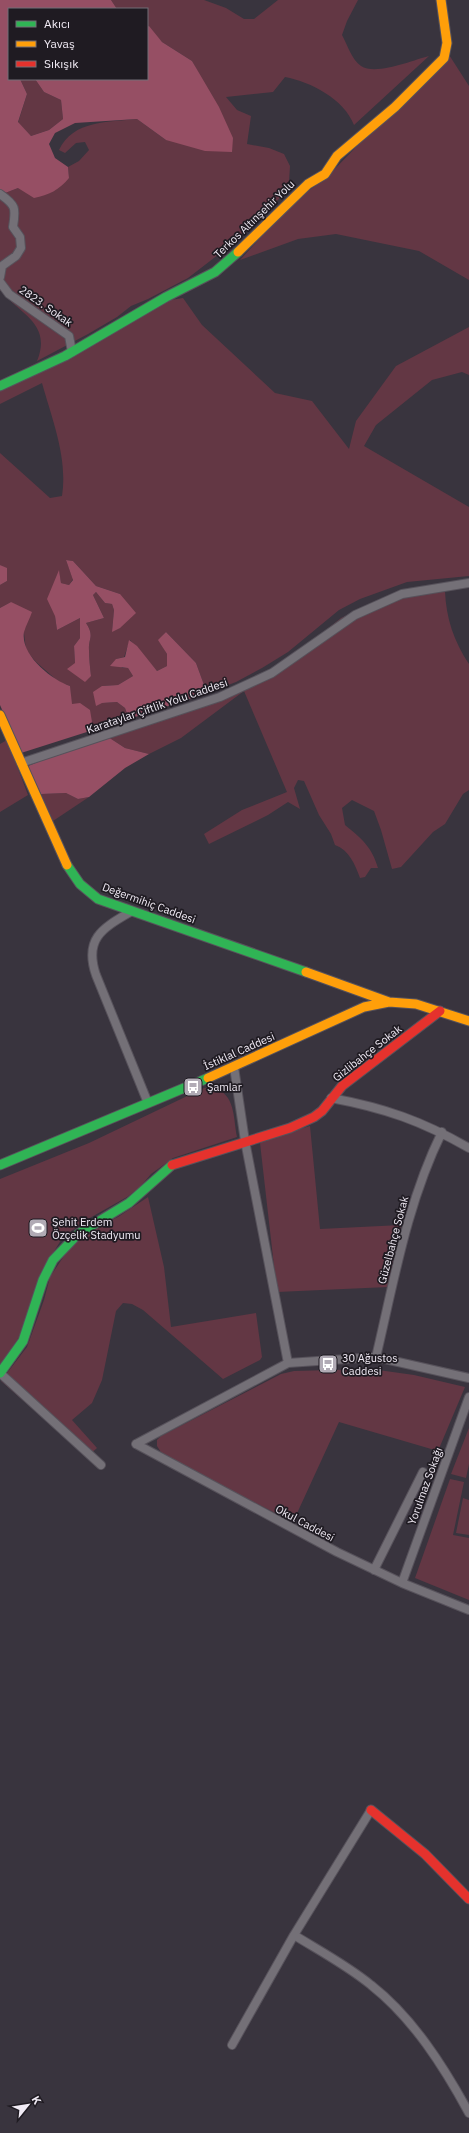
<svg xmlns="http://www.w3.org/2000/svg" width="469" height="2133" viewBox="0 0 469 2133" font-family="'IBM Plex Sans',sans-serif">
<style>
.green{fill:#633744;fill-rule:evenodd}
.forest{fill:#964f64}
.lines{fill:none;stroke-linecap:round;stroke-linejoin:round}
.street-casing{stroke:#57525b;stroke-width:10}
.fast-casing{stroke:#57525b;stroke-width:11}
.slow-casing{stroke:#57525b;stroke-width:11}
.jam-casing{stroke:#57525b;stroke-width:11}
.street{stroke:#747077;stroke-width:8}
.fast{stroke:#30b455;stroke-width:9}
.slow{stroke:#ff9f0a;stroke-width:9}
.jam{stroke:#e5322d;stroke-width:9}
.labels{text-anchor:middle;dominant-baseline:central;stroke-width:3.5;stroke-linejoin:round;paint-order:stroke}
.street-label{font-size:11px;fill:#f1ebf5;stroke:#1f1b22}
.poi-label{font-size:11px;fill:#f1ebf5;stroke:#1f1b22;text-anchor:start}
</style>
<rect width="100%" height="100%" fill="#39343e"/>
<path class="green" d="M111 0H204L226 8 244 19H254L278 0H358L347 21 342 35C347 44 352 60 361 66 376 76 413 60 429 56L354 125C344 99 311 82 285 77L273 92 226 97 237 110 251 116 247 144 269 148 284 154 290 166 289 182 292 186 236 241 188 278 148 299 131 306 117 317 88 334 37 361C52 324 21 315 0 290V195L18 188 69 178 68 167 79 161 89 150 85 142 76 143 65 153 59 150C73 120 109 122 137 119L166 140 200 76 192 61 162 42 147 27V9H117Z
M444 47 469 86V280L419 251 336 234 298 239 240 260 293 202 326 178 419 82 438 59Z
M20 79H35L44 92 61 100 63 119 49 130 31 136 18 123 27 94Z
M183 298 202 325 275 393 312 401 349 449 356 421 396 366 469 327V375L462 372 432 380 376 425 364 446 469 507V576L407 582 360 599 339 610 288 652 262 668 236 682 207 693 196 663 166 632 159 640 167 654V666L157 671 130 640 124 657 116 659 122 668H128L133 676 118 685 102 686V703L117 702 125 708 129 719 90 731 92 722 71 704 70 686 59 682 36 662 26 650 24 633 11 602 0 608V585L7 581V569L0 565V453L50 498 62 496C68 458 52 419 42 383L0 404V391L164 301ZM66 560 73 561 96 586 120 594 112 632 114 610 112 604 105 603 96 592 93 595 104 618 86 623C95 637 88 638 89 650 89 659 90 667 91 676L75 663 74 646 80 638V618L57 630 55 616 59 571 61 583 69 585 73 579Z
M413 590 445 591C446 618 454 642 469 664V790L463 794 445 824 433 832 401 867 392 869 381 830 374 811 352 800 342 808 345 825C361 838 372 847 378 868H371L365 877 360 878C355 864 349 850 335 845L331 834 319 815 304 781 298 780 294 788 300 809 288 802 268 815 209 844 204 834 242 810 287 792 244 691 181 738 149 754 125 748 105 735 178 714 270 671 300 651 341 618 381 599Z
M7 740 28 795 0 812V744Z
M66 793 78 799 89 797 53 821 41 794Z
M213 1087C236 1095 233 1117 237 1137L173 1158 151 1174 140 1187 127 1197 88 1219 63 1237 41 1272 21 1334 0 1366V1179L89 1143 204 1088Z
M310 1126 320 1229 401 1225 388 1287 277 1292 260 1143 261 1140Z
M148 1197 164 1267 171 1327 256 1313 262 1357 260 1360 223 1379 143 1310 132 1304 123 1303 116 1311 102 1380 92 1403 72 1420 97 1448 87 1457 1 1381 27 1347 44 1300 50 1277 70 1247 101 1225 118 1217Z
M371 1369 414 1375 465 1387 438 1451 339 1422 293 1522 164 1457 157 1446V1440L161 1436 281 1374 294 1371Z
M469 1428V1464L466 1478 451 1474Z
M450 1479 464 1482 453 1535 469 1538V1600L415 1578Z
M463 1498 469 1500V1535L456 1533Z"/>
<path class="forest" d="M0 0H111L117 9H9V79H20L27 94 18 122 31 136 49 130 63 119 61 100 44 92 35 79H147V27L149 26 162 42 192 61 219 107 233 138 232 152 205 151 166 140 137 119 75 123 55 133 49 144 55 158 68 167 69 178C59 190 49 195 34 198L18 188 0 195Z
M66 560 73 561 96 586 120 594 136 613 120 628 112 632 114 610 112 604 105 603 96 592 93 595 104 618 86 623C95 637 88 638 89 650 89 659 90 667 91 676L85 682 67 669 75 663 74 646 80 638V618L57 630 55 616 47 599 59 570 61 583 69 585 73 580Z
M0 565 7 568V581L0 585Z
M11 602 32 612C30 618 26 625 24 632 20 655 52 680 70 686L72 704 80 703 90 710 92 722 90 731 21 753 0 705V608Z
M166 632 196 663 207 693 129 719 125 708 117 702 102 703 96 706 93 692 102 686 118 685 133 676 128 668 110 666 116 659 125 657 129 640 137 646 157 671 167 666V654L158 640Z
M105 735 125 748 149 754 125 768 89 797 78 799 66 793 41 794 28 766Z"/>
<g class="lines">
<defs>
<path id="street" d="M0 194C16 205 16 208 13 227L20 237 21 248 16 256 2 266 0 277
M0 282 9 294 69 336 72 352
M21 763 220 697 272 673 355 615 402 594 469 583
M132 911C105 927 83 937 96 975L148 1103
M234 1067 245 1141 288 1363 376 1357 469 1378
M331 1098C385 1108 422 1121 469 1148
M376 1357C394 1281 407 1203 442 1132
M0 1373 101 1465
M136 1444 337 1552 402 1583 469 1610
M136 1444 288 1363
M374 1570 423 1472
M402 1583 469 1397
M294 1935C320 1951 348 1966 371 1985 413 2018 444 2067 469 2113
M232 2045 294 1935 371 1810"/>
<path id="fast" d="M0 386 65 356 166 297 215 272 238 252
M67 865 80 884 98 899 306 972
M0 1165 208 1078
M0 1373 23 1341 43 1280 53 1260 78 1234 129 1203 172 1165"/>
<path id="slow" d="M238 252 308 184 325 174 337 156 395 107 444 58 447 43 441 0
M0 715 67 865
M306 972 389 1002
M208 1078 364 1007 389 1002 416 1004 469 1021"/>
<path id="jam" d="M172 1165 290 1128 314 1117 322 1111 342 1086 440 1011
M371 1810 425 1854 469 1899"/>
</defs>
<use href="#street" class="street-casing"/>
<use href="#fast" class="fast-casing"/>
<use href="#slow" class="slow-casing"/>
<use href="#jam" class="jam-casing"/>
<use href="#street" class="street"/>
<use href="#fast" class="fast"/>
<use href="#slow" class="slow"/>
<use href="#jam" class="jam"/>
</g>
<defs>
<symbol id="bus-square" viewBox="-11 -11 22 22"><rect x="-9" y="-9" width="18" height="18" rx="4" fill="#b1abb5" stroke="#1f1b22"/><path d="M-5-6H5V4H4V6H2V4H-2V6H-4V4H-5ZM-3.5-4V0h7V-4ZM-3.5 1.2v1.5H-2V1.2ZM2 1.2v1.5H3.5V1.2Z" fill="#fff"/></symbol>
<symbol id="stadium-square" viewBox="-11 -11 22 22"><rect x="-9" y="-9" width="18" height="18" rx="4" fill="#b1abb5" stroke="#1f1b22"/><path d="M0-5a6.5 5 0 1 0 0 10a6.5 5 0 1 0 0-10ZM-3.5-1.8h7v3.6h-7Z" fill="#fff"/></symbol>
</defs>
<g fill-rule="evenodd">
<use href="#bus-square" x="182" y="1076" width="22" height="22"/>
<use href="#stadium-square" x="27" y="1217" width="22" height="22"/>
<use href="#bus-square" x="317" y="1353" width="22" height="22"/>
</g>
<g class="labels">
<g class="street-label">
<text transform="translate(254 219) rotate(-44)">Terkos Altınşehir Yolu</text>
<text transform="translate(46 306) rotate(35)">2823. Sokak</text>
<text transform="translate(157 706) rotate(-19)">Karataylar Çiftlik Yolu Caddesi</text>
<text transform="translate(149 903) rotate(20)">Değermihiç Caddesi</text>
<text transform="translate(239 1051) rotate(-24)">İstiklal Caddesi</text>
<text transform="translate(367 1053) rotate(-38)">Gizlibahçe Sokak</text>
<text transform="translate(393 1240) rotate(-75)">Güzelbahçe Sokak</text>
<text transform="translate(425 1486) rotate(-70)">Yorulmaz Sokağı</text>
<text transform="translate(305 1523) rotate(28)">Okul Caddesi</text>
</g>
<g class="poi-label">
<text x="207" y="1087">Şamlar</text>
<text x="52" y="1222">Şehit Erdem<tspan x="52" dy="13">Özçelik Stadyumu</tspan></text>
<text x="342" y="1358">30 Ağustos<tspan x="342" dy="13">Caddesi</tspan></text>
</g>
</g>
<rect x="8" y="8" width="140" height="72" fill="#1f1b22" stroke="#736e76"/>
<rect x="16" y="21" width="20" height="6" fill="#30b455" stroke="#736e76"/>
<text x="44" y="28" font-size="12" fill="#f1ebf5">Akıcı</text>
<rect x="16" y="41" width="20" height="6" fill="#ff9f0a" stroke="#736e76"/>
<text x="44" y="48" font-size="12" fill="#f1ebf5">Yavaş</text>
<rect x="16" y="61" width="20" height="6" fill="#e5322d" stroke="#736e76"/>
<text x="44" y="68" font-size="12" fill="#f1ebf5">Sıkışık</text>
<g transform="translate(28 2105) rotate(60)" stroke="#1f1b22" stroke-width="3" paint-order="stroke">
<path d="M0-3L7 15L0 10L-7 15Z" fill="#f1ebf5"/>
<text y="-6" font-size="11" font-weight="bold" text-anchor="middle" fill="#f1ebf5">K</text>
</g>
</svg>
